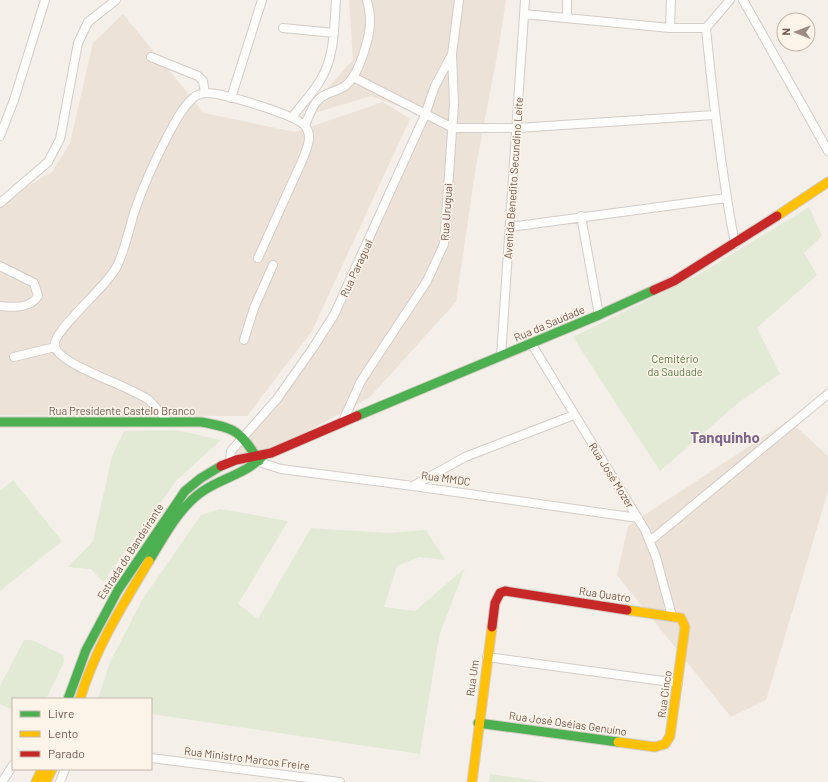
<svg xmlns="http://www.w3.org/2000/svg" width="828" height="782" viewBox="0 0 828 782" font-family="Barlow,sans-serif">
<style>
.residential{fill:#ede2d7}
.green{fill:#e2ead5}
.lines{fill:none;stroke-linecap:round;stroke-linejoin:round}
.street-casing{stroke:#d3ccc7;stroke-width:10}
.fast-casing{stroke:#d3ccc6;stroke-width:11}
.slow-casing{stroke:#d3ccc6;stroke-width:11}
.jam-casing{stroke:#d3ccc6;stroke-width:11}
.street{stroke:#fdfdfc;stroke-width:8}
.fast{stroke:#4caf50;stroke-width:9}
.slow{stroke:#ffc107;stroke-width:9}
.jam{stroke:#c62828;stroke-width:9}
.labels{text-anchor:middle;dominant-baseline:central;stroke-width:3;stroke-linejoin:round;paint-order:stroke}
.street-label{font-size:11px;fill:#6f574c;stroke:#fdf4e9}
.park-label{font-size:11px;fill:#597949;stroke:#fdf4e9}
.district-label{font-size:15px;font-weight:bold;fill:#7c648b;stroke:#fdf4e9}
</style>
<rect width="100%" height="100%" fill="#f4efe9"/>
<path class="residential" d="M349 0H506L499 45 476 166 456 302 370 397 263 456H231L344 305 425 116 371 96 301 117 353 60Z
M123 14 204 113 295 132 383 102 410 119 312 331 247 416 0 415V202L52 172 70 143 93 43Z
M789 420 828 456V491L766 700 731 717 617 575 628 526Z"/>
<path class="green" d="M809 207 822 236 804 253 817 275 757 328 780 374 738 403 660 471 573 337 698 275Z
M176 430 221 440 176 481 103 582 91 569 68 567 93 541 112 456 124 431Z
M13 480 62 541 0 591V491Z
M220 509 288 521 238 604 258 619 311 528 389 533 426 530 445 560 419 557 397 566 384 607 415 611 465 568 439 636 420 754 151 714V699H98L110 662 142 600 201 515Z
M24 640H32L63 655 64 662 46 699H13V710L0 704V686Z
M490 774 545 782H489Z"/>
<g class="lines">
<defs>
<path id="street" d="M730 0 706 28C713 100 721 172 735 244
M743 0 828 151
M524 14 670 28H706
M567 17V0
M283 28 334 33
M670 28 671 0
M151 57 198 76 203 81 205 93
M353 77 453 128H517L714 115
M231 98 262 0
M293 116C302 104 314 92 321 79 335 56 334 26 336 0
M305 125C310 114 314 100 325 95 331 91 339 91 345 86 359 76 371 35 370 18 370 12 368 6 367 0
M0 136 14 100 45 0
M0 203 48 162 60 139 78 43 88 22 116 0
M581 216 599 315
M510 227 726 198
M0 266 34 283 38 296C30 309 13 307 0 306
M244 340 254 308 273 265
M531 343 645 530 656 557 672 616
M501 356 525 0
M14 357 55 347
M343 421 361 381 427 281 444 244 454 104 452 54 459 0
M168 422C162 415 156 407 150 401 132 386 59 366 55 346 51 331 109 286 118 264 125 248 129 230 134 213 143 186 155 160 168 135 175 122 182 108 193 98 196 95 203 93 207 93 222 93 298 115 306 127 313 138 306 150 302 161L258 258
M259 462 281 469 413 486 638 518
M230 463 231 451 277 399 313 348 334 315 425 115 435 86 452 54
M413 486 465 457 574 415
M650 541 828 394
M487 657 678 683
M151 758 340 782
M2 782 13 765
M60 782 65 769"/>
<path id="fast" d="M357 416 599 315 654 290
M0 422H201C236 428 240 431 259 461
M149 561C164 537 179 507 203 491 222 478 246 474 263 456
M68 699 86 650 118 590 185 491 201 478 221 466
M478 723 618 742"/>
<path id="slow" d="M777 216 828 182
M80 699C95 649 122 606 149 561
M618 742 655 747 665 744 670 736 685 627 681 618 627 610
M36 782 42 769
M46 782 52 769
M472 782 492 627"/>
<path id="jam" d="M654 290 674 281 777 216
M221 466 236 460 271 453 357 416
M492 627 495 603 500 593 505 591 627 610"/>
</defs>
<use href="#street" class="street-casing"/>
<use href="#fast" class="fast-casing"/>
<use href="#slow" class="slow-casing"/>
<use href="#jam" class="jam-casing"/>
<use href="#street" class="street"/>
<use href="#fast" class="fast"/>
<use href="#slow" class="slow"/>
<use href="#jam" class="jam"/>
</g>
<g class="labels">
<g class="street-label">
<text transform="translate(513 178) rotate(-86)">Avenida Benedito Secundino Leite</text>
<text transform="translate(446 212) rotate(-86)">Rua Uruguai</text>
<text transform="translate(356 268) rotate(-65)">Rua Paraguai</text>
<text transform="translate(549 323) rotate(-23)">Rua da Saudade</text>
<text x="122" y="410">Rua Presidente Castelo Branco</text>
<text transform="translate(612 475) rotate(58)">Rua José Mozer</text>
<text transform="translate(446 478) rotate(8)">Rua MMDC</text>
<text transform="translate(130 551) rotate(-57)">Estrada do Bandeirante</text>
<text transform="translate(605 594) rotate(8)">Rua Quatro</text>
<text transform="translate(472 678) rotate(-82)">Rua Um</text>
<text transform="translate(664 694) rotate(-82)">Rua Cinco</text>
<text transform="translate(568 723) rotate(8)">Rua José Oséias Genuíno</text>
<text transform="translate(247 758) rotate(7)">Rua Ministro Marcos Freire</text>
</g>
<g class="park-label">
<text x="675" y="358">Cemitério<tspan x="675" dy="13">da Saudade</tspan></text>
</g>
<g class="district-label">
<text x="725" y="437">Tanquinho</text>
</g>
</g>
<rect x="12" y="698" width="140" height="72" fill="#fdf4e9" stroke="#c4b5aa"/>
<rect x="20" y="711" width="20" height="6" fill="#4caf50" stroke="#c4b5aa"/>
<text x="48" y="718" font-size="12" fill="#6f574c">Livre</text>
<rect x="20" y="731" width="20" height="6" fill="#ffc107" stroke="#c4b5aa"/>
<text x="48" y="738" font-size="12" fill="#6f574c">Lento</text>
<rect x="20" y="751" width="20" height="6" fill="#c62828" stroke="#c4b5aa"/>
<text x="48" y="758" font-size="12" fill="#6f574c">Parado</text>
<g transform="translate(796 32) rotate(271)"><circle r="19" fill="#fdf4e9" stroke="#c4b5aa"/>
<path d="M0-3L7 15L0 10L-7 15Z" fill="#9e8c83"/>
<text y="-6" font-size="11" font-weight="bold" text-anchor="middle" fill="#6f574c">N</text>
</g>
</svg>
